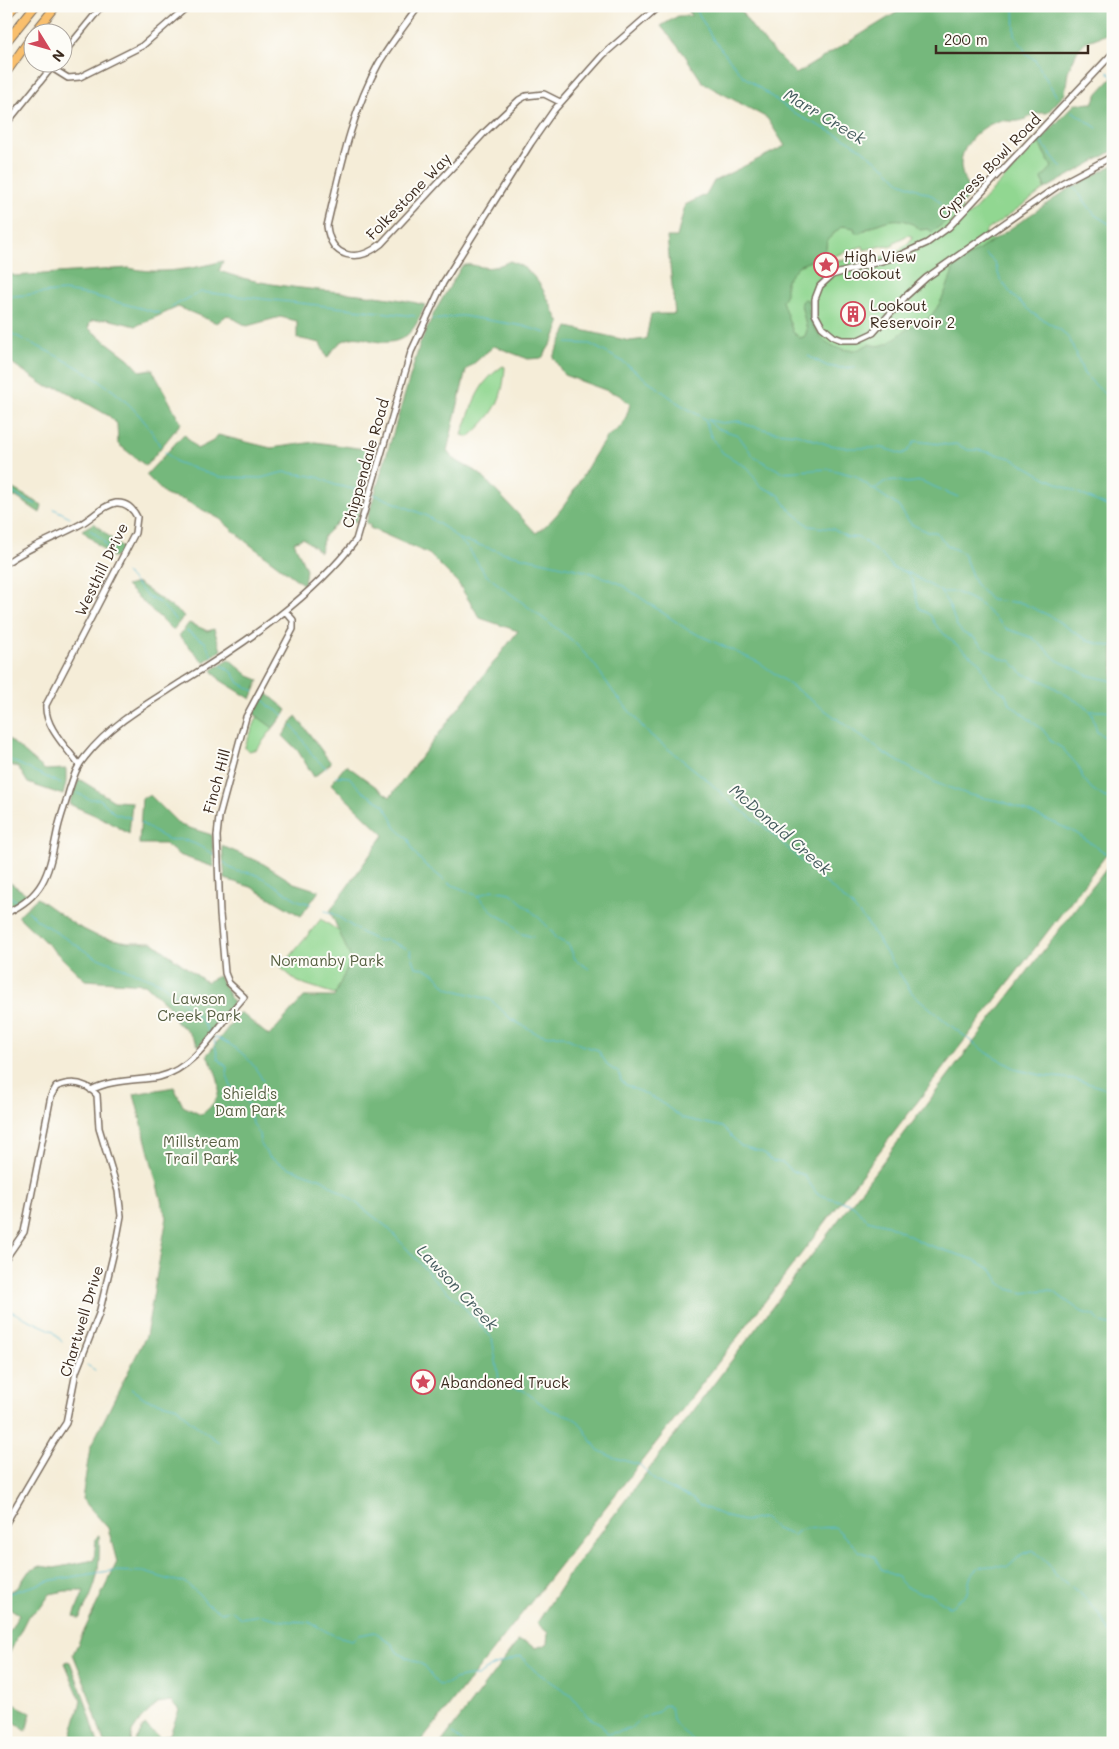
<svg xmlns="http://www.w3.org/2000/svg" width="1119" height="1749" viewBox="0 0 1119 1749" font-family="Mali,sans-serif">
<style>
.green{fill:#91d791;stroke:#668058;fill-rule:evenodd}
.forest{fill:#74b87b;stroke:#58714c}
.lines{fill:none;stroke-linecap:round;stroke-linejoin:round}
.stream{stroke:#57bad5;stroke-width:1}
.tertiary-casing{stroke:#7c6e5f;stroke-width:8}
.motorway-casing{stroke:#7c6e5f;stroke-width:10}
.tertiary{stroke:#fff;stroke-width:5}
.motorway{stroke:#f9bf6d;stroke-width:8}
.labels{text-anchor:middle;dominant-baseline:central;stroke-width:4;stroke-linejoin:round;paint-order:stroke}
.street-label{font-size:15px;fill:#3b2a1e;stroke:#fdfcf7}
.poi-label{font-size:15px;fill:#3b2a1e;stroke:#fdfcf7;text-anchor:start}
.park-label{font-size:15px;fill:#555e40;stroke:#fdfcf7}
.water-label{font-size:16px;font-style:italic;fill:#455c5e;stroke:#fdfcf7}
</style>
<rect width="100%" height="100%" fill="#fdfcf7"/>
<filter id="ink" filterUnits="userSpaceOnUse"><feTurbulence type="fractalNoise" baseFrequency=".02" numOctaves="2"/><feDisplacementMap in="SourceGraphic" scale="10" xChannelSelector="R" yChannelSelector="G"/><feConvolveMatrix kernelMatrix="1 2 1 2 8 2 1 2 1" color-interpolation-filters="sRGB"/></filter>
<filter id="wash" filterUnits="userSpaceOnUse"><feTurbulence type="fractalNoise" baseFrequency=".0096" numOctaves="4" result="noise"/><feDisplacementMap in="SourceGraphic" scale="20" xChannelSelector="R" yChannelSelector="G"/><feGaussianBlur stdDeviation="1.12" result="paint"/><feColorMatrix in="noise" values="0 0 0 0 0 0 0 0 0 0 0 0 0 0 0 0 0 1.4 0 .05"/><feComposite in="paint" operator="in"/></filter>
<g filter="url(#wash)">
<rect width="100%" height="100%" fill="#f5edd8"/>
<path class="green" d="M1038 142 1052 167 1043 186 1045 189 985 232 1004 252 875 370 774 334 779 281 798 264 818 258 826 248 827 240 842 226H851L860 233C875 225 904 208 917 227L955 201 969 216ZM908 235 913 237C897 261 856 262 831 259L837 255 863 246 864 250 887 245 889 247 894 245V242Z
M503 366 505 367C503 402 494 414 469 437L462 435C472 407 476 384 503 366Z
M267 695 287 710 257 749 249 751 245 748V746Z
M321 919 366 950 350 999 298 982 281 968Z"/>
<path class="forest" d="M687 6H738C751 30 776 54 796 74L904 8 903 6H1113V32L1085 42 1078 50 1068 71 1065 94 1047 113C1030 112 1030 120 1018 121 1012 122 1005 120 999 121 980 126 960 146 961 166 962 176 966 184 970 192 961 209 949 220 932 232L928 229 920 230C901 211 880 222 859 233L855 232 854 228 842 226 827 240 826 248 818 258 798 266 786 281V294L782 301 793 332 800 338 805 336 807 330 801 304 804 299 808 300C807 327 825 352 855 350 859 350 864 346 869 344 885 350 894 338 906 330 913 325 921 323 927 319 941 308 949 283 954 267L1064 192 1113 165V846L678 1415 420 1743H134L145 1725 160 1738 170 1734 179 1710 171 1701 158 1703 141 1719 132 1732 131 1743H104L86 1686 73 1654 117 1562 108 1528 82 1499 90 1448 146 1336 167 1217 162 1204 134 1094 174 1087 183 1106 201 1115C227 1095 221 1081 207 1055L240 1012 269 1036 304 997H334L351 959 330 911 384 835 331 784 346 765 390 797 518 631 480 618 458 583 429 554 370 528V525L366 523 420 344 435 311 462 266C470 263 474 266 482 267 492 269 501 265 510 261 541 272 545 297 560 323L554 339 542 358 528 359 494 346 466 370 447 451 453 459 479 473 536 533C569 511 581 473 604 441 608 434 616 432 621 426 626 420 628 411 630 404L619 395 564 375 553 357 568 327 630 341 646 339 651 314H675L667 237H677L685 205 707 194 714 181 785 146 767 118 703 83 684 54 661 26 678 16H691Z
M1113 77V151L1045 189 1042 178 1052 167 1038 142 1075 104 1093 103 1098 93Z
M223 261 219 271C285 294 357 288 425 305 415 331 404 347 374 341 362 338 354 335 343 341 337 344 332 352 327 358L320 343 297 338V321L280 317 247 326 227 315 217 323 178 307 136 326 107 319 91 321 88 328 129 359 140 371 152 369 181 423 146 466 118 444 117 424 109 416 60 388 47 387 6 359V272L15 276 129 268C159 275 193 269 223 261Z
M184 434 197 449 213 441 218 435 271 448 315 442 372 450 357 522 342 518 324 536 320 552 303 538 294 542 306 569 304 585 245 541 220 519 184 500 167 496 146 475Z
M6 485 42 505 40 513 16 497 6 499Z
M94 523 123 549 119 556 111 557 82 530Z
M138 583 184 616 173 630 126 586Z
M189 623 208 631 214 629 221 650 204 662 179 636Z
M229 659 249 676 259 680 251 699 220 680 212 670Z
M264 691 287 710 273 728 254 714Z
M296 716 331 763 314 777 298 751 283 736Z
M9 739 45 770 66 769V782L63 795 28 783 18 767 6 764V742Z
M79 779 114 801 132 802 129 834 106 820 69 804Z
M150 795 180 825 212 835 214 867 179 855 165 844H139L142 798Z
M222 846 262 863 294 883 319 891 301 916 251 887 225 879Z
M1113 859V1743H441L518 1641 525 1642 536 1648 547 1644 548 1633 537 1623 570 1573Z
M6 880 28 895 6 908Z
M37 898 77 926 97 936 128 942H152L206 982 219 976 233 1003 199 1046 185 1028 176 1023 168 1005 145 984 85 980 18 916Z
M99 1536C100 1574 97 1586 79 1619L74 1616 84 1591H65L50 1594 41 1607 28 1616 6 1660V1638L19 1614 6 1606V1590L11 1591 18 1587 29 1571 40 1566 54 1568 94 1560 96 1538Z
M67 1661 70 1662 85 1700 98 1743H69L81 1701 65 1663Z
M6 1694 14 1704 31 1713 26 1731 6 1716Z"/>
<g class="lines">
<path class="stream" d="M694 6 713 39 743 76 797 115 850 141 886 168 900 182 933 196 941 203
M1014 6 1015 36 1027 54 1035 60 1057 97
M1108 71 1113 79
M1072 111 1097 128
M1041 142 1062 168
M1074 187 1095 215 1113 226
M986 254 995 263 1000 279 1012 295 1032 313 1062 331 1070 340 1084 374 1113 402
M6 294 15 296 64 291 90 295 159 313
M171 307 201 292 415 316
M432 319C443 321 452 315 463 316L523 326 546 333
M6 331C63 359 131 387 160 446
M566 343 590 344 622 361 678 403 705 419 711 437 723 453 748 468 760 486 779 495 789 509 809 526 833 529 847 537 860 538 886 559 893 568 906 572 912 580 919 608 930 615 935 624 947 637 980 663 990 683 1005 694 1011 705 1043 730 1052 742 1062 748 1078 766 1083 778 1092 789 1104 797 1113 799
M808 356 827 366 840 368 856 367
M708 420 716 428 738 435 754 457 782 472 829 469 856 476 863 482 898 506 911 524 928 532H936L948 546 963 553 975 583 991 600 1022 603 1050 616 1088 641 1113 647
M708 420 722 423 739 421 747 425 775 432 797 434 829 445 848 448H883L902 454 908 451 915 441 948 445 956 444 968 450H979L1011 458 1046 478 1113 509
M165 452 176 462 218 477 261 478 284 472 318 477 335 485 367 492
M6 487 19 497 36 504
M875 489 884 482 894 480 907 483 921 481 958 497
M371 493 425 515 447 529 468 548 486 575 573 641 594 664 614 693 648 733 705 778 733 804 771 832 802 862 852 906 867 923 912 993 950 1025 984 1051 1018 1070 1045 1076 1074 1079 1113 1091
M54 509 70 517
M90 530 102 539 108 549
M459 539 505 553 589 572 619 583 688 630 760 663 884 753 936 783 970 795 1004 802 1057 824 1076 833 1113 858
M907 572 940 591 949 605 957 626 963 633 974 638 983 647 1000 658 1011 661 1023 674 1045 682 1086 707 1092 714 1097 732 1113 742
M126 573 147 596 160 603 176 620
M941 592H955L969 598 981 605 1007 629 1033 638 1057 660 1087 675 1113 681
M187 631 205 642 212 656
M220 664 233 673 239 683 254 691
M262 697 269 706 284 715
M1090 711H1106L1113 714
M292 725 314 757 326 768
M6 758 61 784
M336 776 349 777 363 792 383 804 391 816 395 827 409 840 413 851 424 864 444 880
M77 793 89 799H100L114 813 131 818
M141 823C149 828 159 836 168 839 173 841 181 838 187 841 198 844 205 850 215 855
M224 862C239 878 242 868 259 876 272 882 283 892 296 899 300 902 306 902 311 904
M448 883 478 896 496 915 509 921 519 933 533 937
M6 893 17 902
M478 896 492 890 511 893C521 903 553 927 555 938L569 945 575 959 589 969
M28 911 37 920 93 956 161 983 200 1018 210 1034
M325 911 334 914 362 933 378 941 386 940 406 948
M410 950 416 967 425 968 435 974 447 988 491 1000 511 1019 536 1033 548 1036 561 1035 581 1045 598 1050 608 1066 619 1073 621 1081 626 1085 658 1100 682 1118 722 1127 741 1146 762 1152 772 1161 783 1163 792 1171 804 1175 817 1194 853 1205 867 1220 888 1225 925 1244 975 1260 992 1270 999 1282 1008 1289 1024 1293 1044 1290 1054 1292 1082 1312 1095 1316 1101 1323 1113 1326
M214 1037C236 1044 253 1061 263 1081
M214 1039 218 1059 227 1067 226 1072 231 1087 241 1093 248 1104 252 1122 259 1134 260 1143 269 1157 287 1167 322 1179 355 1202 387 1227 436 1281 463 1306 492 1338 500 1385 523 1390 550 1410 570 1416 579 1422 598 1450 612 1457 640 1465 657 1482 693 1499 699 1505 727 1517 744 1521 764 1518 776 1529 793 1535 802 1529 835 1527 859 1551 875 1557 881 1569 897 1577 905 1586 919 1593 930 1594 950 1607 966 1595C969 1589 968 1582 971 1576 976 1564 997 1565 1008 1567L1022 1554 1033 1550 1049 1565 1054 1574 1081 1594 1098 1613 1113 1637
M6 1309 53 1331 62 1342
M87 1365 95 1370
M131 1389 146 1399 177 1407 190 1421 220 1443
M6 1594 53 1580 109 1571 144 1572 170 1580 184 1582 199 1594 207 1604 221 1612 231 1610 241 1618 261 1615 284 1621 309 1622 333 1635 352 1640 360 1635 375 1632 391 1643 398 1653 423 1665 439 1685 446 1684 454 1679 468 1676H477L493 1666 521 1656 535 1671 571 1695 588 1717 601 1724 608 1734 630 1729C637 1720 647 1714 658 1712L663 1706 667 1705C674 1709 671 1712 673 1719 677 1730 689 1734 695 1743
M453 1734 464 1743"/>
</g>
</g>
<g filter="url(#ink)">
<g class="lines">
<defs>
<path id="tertiary" d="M419 6C405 25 391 43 379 63 351 113 340 171 327 226 331 259 358 263 381 244L485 132 519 100 526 96 544 94 560 102
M1113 53 949 227 927 243 896 257 832 275 820 286 815 299V314L822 327 834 337 842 340H858L873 333 905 297 926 278 1062 183 1113 156
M62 55 102 6
M52 68 68 78 80 77 142 46 188 6
M6 124 56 62
M6 563C32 545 53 539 79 525 91 519 103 505 116 503 127 502 133 509 137 517L135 533 46 705C44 726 67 748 79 765
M6 913C48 894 49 868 58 828 61 815 66 803 69 791 73 779 76 767 85 757 112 723 147 704 183 681 244 644 313 597 356 540L411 352 443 283 531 143 554 110 603 55 659 6
M91 1090C112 1079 137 1081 159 1077 197 1068 219 1024 244 997L229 983 225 973 220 914 217 836 219 817 246 717 293 629V620L285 611
M6 1258 24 1232 51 1096 56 1087C72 1080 85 1082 97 1095L99 1128 118 1191 121 1216 116 1243 99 1314 76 1372 66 1423 54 1441 6 1523"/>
<path id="motorway" d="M6 16 15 6
M35 32 56 6
M6 42 35 6
M6 73 32 36"/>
</defs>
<use href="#tertiary" class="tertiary-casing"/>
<use href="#motorway" class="motorway-casing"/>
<use href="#tertiary" class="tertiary"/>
<use href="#motorway" class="motorway"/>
</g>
</g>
<defs>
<symbol id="sight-ring" viewBox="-11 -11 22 22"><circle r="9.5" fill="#fdfcf7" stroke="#d1495b" stroke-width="1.5"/><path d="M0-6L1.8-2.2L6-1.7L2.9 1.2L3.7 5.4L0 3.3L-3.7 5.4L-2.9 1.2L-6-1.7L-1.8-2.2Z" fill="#d1495b"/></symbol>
<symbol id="building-ring" viewBox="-11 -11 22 22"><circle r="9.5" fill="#fdfcf7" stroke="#d1495b" stroke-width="1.5"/><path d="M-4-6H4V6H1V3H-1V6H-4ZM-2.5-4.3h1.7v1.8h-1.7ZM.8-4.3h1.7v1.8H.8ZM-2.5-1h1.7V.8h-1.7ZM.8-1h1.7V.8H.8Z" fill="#d1495b"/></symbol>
</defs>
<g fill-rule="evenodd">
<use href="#sight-ring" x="812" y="251" width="28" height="28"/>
<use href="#building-ring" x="839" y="300" width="28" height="28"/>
<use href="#sight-ring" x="409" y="1368" width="28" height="28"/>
</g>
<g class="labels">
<g class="street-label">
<text transform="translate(989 166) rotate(-46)">Cypress Bowl Road</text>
<text transform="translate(408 196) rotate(-46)">Folkestone Way</text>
<text transform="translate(365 463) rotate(-74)">Chippendale Road</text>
<text transform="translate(101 569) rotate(-64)">Westhill Drive</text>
<text transform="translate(216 781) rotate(-75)">Finch Hill</text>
<text transform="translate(81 1321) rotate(-73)">Chartwell Drive</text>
</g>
<g class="poi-label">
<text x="844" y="256">High View<tspan x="844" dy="17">Lookout</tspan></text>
<text x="870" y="305">Lookout<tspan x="870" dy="17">Reservoir 2</tspan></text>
<text x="440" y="1382">Abandoned Truck</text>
</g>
<g class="park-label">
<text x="327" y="960">Normanby Park</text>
<text x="199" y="998">Lawson<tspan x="199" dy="17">Creek Park</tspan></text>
<text x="250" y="1093">Shield's<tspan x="250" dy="17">Dam Park</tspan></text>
<text x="201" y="1141">Millstream<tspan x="201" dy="17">Trail Park</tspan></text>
</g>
<g class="water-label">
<text transform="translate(825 116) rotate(31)">Marr Creek</text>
<text transform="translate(781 829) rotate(41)">McDonald Creek</text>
<text transform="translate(458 1287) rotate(47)">Lawson Creek</text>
</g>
</g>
<rect width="1119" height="1749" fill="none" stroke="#fdfcf7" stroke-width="25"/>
<g transform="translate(48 48) rotate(127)"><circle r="24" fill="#fdfcf7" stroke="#afa8a0"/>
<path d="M0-4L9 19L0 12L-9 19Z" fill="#d1495b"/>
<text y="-8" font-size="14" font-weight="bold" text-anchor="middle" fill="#3b2a1e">N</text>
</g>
<path d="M936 45v8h152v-8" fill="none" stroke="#3b2a1e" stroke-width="2.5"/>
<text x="944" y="45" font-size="15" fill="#3b2a1e" stroke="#fdfcf7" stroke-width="4" paint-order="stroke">200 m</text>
</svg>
